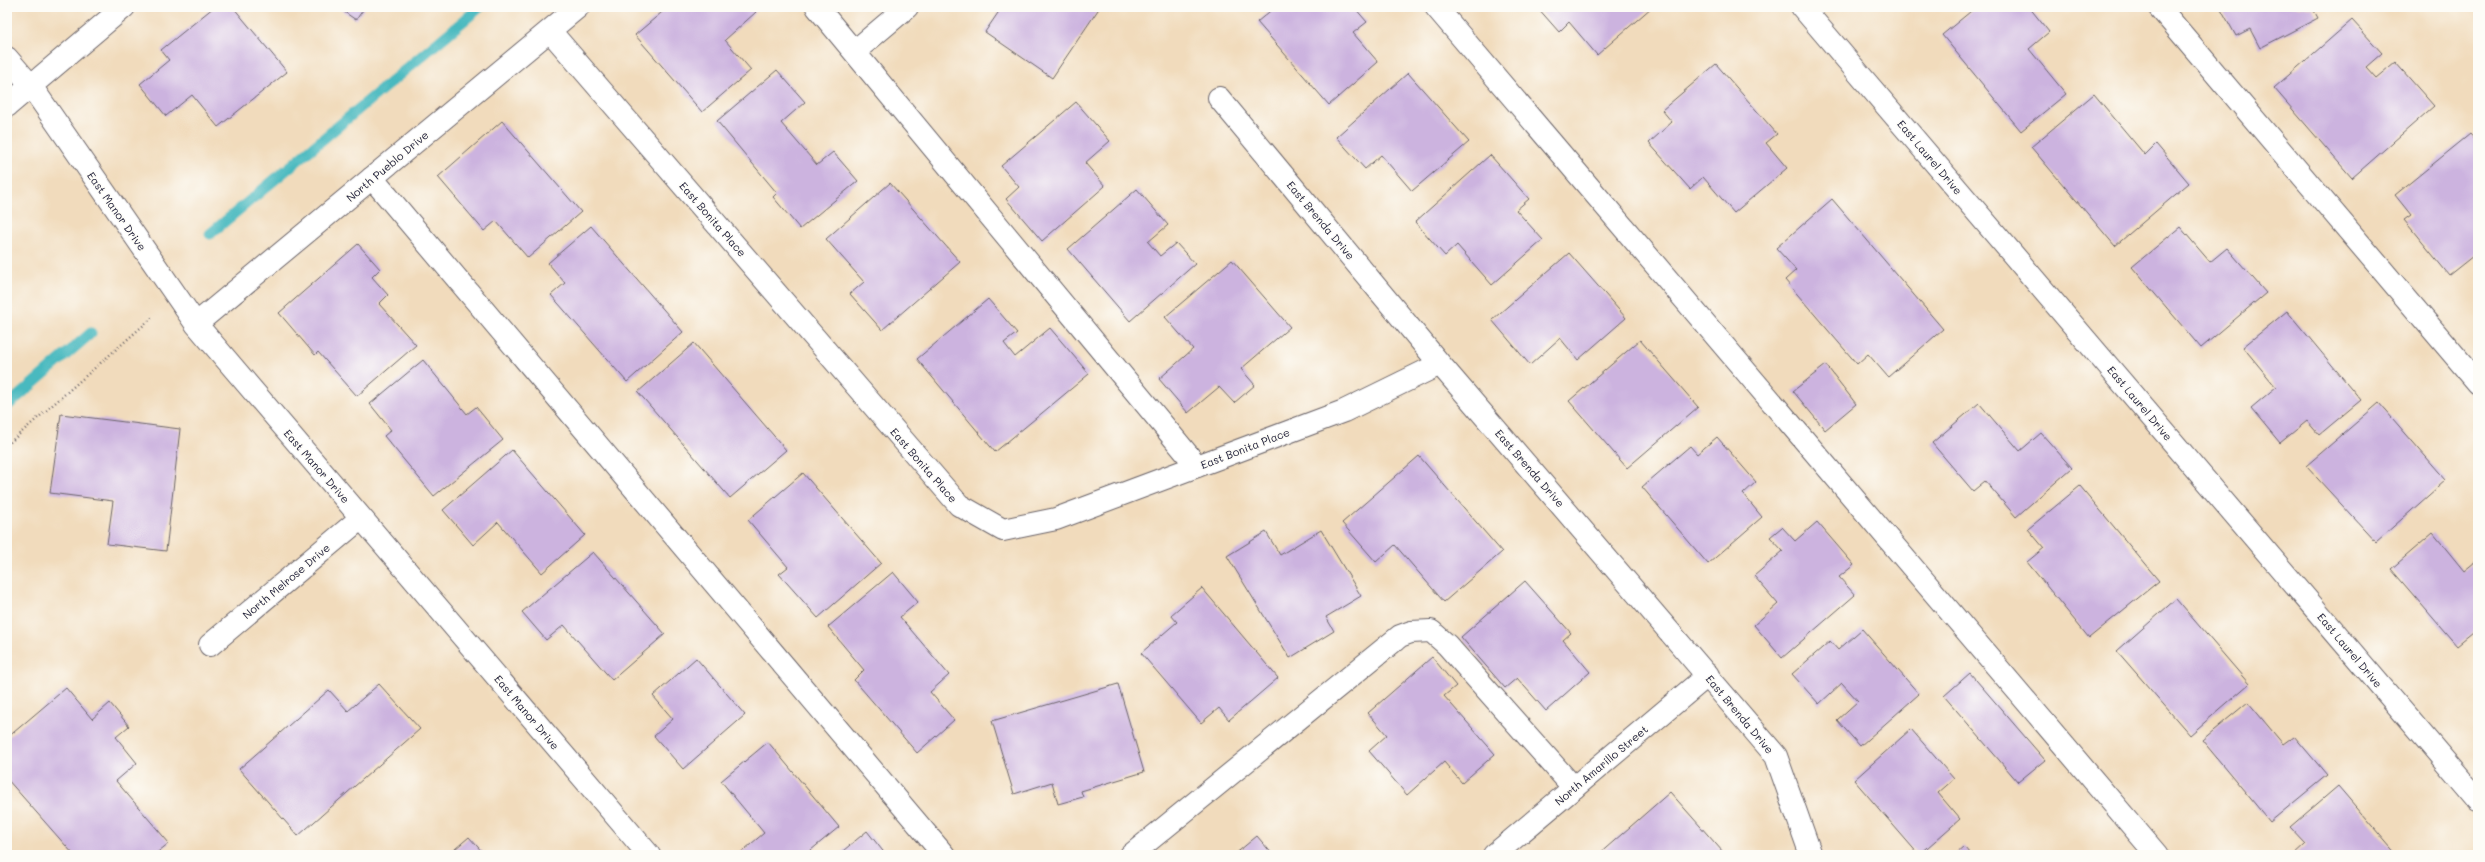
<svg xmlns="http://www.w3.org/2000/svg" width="2485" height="862" viewBox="0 0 2485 862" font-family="Mali,sans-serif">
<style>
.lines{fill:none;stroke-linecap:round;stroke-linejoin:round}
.stream{stroke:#4ab9bf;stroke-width:11}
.building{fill:#ccb3df}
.lane-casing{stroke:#6a6368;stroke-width:24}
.street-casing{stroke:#6a6368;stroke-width:24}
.path{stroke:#6a6368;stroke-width:2.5;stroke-dasharray:1 3;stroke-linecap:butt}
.lane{stroke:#fff;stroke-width:22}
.street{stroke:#fff;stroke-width:22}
.labels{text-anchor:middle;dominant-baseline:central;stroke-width:3;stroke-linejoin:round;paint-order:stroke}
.street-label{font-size:11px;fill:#22223b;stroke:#fdfcf7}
</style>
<rect width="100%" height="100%" fill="#fdfcf7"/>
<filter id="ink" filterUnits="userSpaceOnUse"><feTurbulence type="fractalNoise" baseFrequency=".025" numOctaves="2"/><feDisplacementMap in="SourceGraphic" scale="8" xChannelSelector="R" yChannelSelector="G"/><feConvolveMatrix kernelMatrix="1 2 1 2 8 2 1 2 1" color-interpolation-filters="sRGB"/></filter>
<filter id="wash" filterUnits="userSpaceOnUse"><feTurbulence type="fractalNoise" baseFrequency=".012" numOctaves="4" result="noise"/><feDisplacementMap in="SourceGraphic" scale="16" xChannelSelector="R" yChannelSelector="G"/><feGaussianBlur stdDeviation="0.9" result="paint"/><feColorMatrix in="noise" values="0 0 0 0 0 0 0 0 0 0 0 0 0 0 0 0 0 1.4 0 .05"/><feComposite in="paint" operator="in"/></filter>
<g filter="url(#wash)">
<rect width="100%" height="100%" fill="#f1dbbc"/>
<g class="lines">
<path class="stream" d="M210 234 480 7
M7 406 91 333"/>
</g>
<g id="blocks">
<path class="building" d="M214 7H233L287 72 218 127 192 95 166 116 140 84 169 60 161 50Z
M337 7H365L356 20Z
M668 7H751L756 12 725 40 751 70 702 112 635 35Z
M1002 7H1100L1052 78 985 32Z
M1275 7H1354L1367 22 1353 33 1378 62 1329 105 1257 22Z
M1537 7H1652L1597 55 1569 22 1559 32Z
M1976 7H2029L2049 32 2029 49 2066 94 2021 131 1942 35Z
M2220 7H2312L2318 18 2260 48 2250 29 2236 36Z
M2352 20 2382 53 2366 67 2376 78 2395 62 2434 106 2352 178 2274 88Z
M1716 64 1777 134 1766 143 1787 168 1734 213 1703 177 1690 189 1649 143 1672 122 1662 110Z
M777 70 805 102 781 123 817 165 833 152 858 181 800 229 773 197 777 193 717 121Z
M1408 73 1469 142 1412 191 1381 155 1365 169 1336 137Z
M2094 94 2145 155 2156 144 2189 183 2115 246 2031 147Z
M1076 102 1110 141 1085 163 1105 186 1042 241 1006 199 1019 187 1001 166Z
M502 121 581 212 528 258 496 221 484 231 438 177Z
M2470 134 2478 143V170L2475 173 2478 176V252L2449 275 2404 220 2411 215 2395 195Z
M1490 155 1529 199 1516 210 1543 240 1492 285 1457 245 1445 256 1415 222Z
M890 183 960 262 882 330 850 294 864 282 826 239Z
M1137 189 1168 225 1148 242 1160 256 1176 243 1195 264 1130 321 1068 249Z
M1832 199 1943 329 1888 377 1868 354 1857 364 1785 280 1796 270 1776 248Z
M591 226 683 332 627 382 551 295 565 283 548 263Z
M2180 227 2210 262 2227 248 2266 293 2201 348 2132 267Z
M358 244 380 269 372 277 388 295 379 304 416 345 357 396 318 352 315 355 279 313Z
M1569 253 1626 318 1578 360 1560 338 1530 365 1492 320Z
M1232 260 1290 327 1241 369 1255 385 1234 403 1219 387 1188 413 1159 379 1193 349 1165 317Z
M988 299 1017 333 1004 343 1015 357 1050 328 1089 374 995 452 917 359Z
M2287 311 2361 400 2319 435 2307 421 2280 443 2251 408 2276 387 2243 347Z
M1640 340 1698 407 1627 468 1569 401Z
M694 343 786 450 730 498 638 392Z
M423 360 467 414 476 407 503 440 434 496 384 436 391 430 370 404Z
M1826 365 1856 404 1825 430 1793 391Z
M1979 403 2020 451 2041 433 2072 468 2016 517 1985 481 1973 491 1932 443Z
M2379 403 2446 480 2376 542 2306 466Z
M61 414 180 429 166 551 107 544 113 501 50 493Z
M1717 437 1756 482 1743 494 1762 517 1708 564 1642 487 1690 446 1697 454Z
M512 450 585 535 542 573 498 522 473 545 443 510Z
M1419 456 1502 552 1444 602 1395 545 1376 562 1342 523Z
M803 473 881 563 818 618 779 574 788 567 748 520Z
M2080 486 2159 581 2089 638 2027 562 2044 548 2028 529Z
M1817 522 1854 565 1839 577 1855 595 1782 658 1754 625 1778 604 1754 576 1783 551 1770 537 1782 527 1795 541Z
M1321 530 1361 596 1326 617 1334 631 1290 658 1227 556 1266 532 1280 555Z
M2433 533 2464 571 2475 562 2478 565V629L2457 646 2391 569Z
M593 552 665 634 612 680 564 625 546 640 522 612Z
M893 572 918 602 900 617 949 675 930 692 954 720 917 753 854 680 864 670 828 627Z
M1525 581 1571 633 1563 640 1590 672 1546 711 1517 678 1505 688 1461 637Z
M1202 588 1278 678 1229 720 1219 708 1201 723 1141 653 1177 622 1171 615Z
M2176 599 2249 684 2190 735 2117 651Z
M1862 629 1919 694 1860 746 1837 720 1858 701 1842 683 1819 704 1792 674 1830 641 1838 650Z
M1432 657 1456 686 1444 696 1495 754 1462 783 1444 762 1407 795 1369 751 1387 735 1368 713Z
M696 658 745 715 683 769 654 736 673 719 653 696Z
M1970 673 2045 760 2018 782 1944 696Z
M379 684 420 729 298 836 239 769 329 690 348 711Z
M1118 684 1144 772 1081 791 1083 797 1058 804 1052 782 1014 794 992 721Z
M66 688 92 719 110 703 129 726 116 737 137 763 116 781 169 843 154 855H74L7 779V738Z
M2248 702 2283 744 2294 736 2327 775 2270 822 2202 740Z
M1911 729 1954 779 1938 793 1960 819 1919 855 1854 780Z
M768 742 839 827 805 855H738L764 833 721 781Z
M2338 786 2397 855H2294L2306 844 2290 827Z
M1670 792 1723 852 1719 855H1598Z
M867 831 886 855H838Z
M1257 836 1273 855H1234Z
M469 837 485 855H448Z
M1964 847 1971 855H1955Z"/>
</g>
</g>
<g filter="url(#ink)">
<use href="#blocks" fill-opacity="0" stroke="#6a6368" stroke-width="1"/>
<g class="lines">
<defs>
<path id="lane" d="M817 7 1197 466
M1436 7 2157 855
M2159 7 2478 383
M855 51 907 7
M372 178 944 855
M1131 855 1400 636 1411 632 1431 631 1447 645 1574 788"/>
<path id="street" d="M1802 7 2478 800
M550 31 959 505 1003 530 1056 519 1344 411 1440 364
M7 58 31 86 196 324 649 855
M1219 98 1440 364 1776 756 1811 855
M7 106 124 7
M196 324 578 7
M210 645 361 518
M1494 855 1708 675"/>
</defs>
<use href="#lane" class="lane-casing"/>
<use href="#street" class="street-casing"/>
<path class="path" d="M7 445 154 316"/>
<use href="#lane" class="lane"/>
<use href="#street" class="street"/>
</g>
</g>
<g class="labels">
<g class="street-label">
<text transform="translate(1930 157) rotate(50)">East Laurel Drive</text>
<text transform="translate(387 166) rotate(-40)">North Pueblo Drive</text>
<text transform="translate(117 211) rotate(55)">East Manor Drive</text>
<text transform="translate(713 219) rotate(49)">East Bonita Place</text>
<text transform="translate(1321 220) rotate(50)">East Brenda Drive</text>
<text transform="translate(2140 403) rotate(50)">East Laurel Drive</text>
<text transform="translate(1245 448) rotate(-21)">East Bonita Place</text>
<text transform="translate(924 465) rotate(49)">East Bonita Place</text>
<text transform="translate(317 466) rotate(49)">East Manor Drive</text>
<text transform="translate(1530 468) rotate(49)">East Brenda Drive</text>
<text transform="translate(286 581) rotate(-40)">North Melrose Drive</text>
<text transform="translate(2350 650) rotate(50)">East Laurel Drive</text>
<text transform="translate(527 712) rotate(50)">East Manor Drive</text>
<text transform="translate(1740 714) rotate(50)">East Brenda Drive</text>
<text transform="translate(1601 765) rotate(-40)">North Amarillo Street</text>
</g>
</g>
<rect width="2485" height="862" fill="none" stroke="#fdfcf7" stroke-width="24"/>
</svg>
